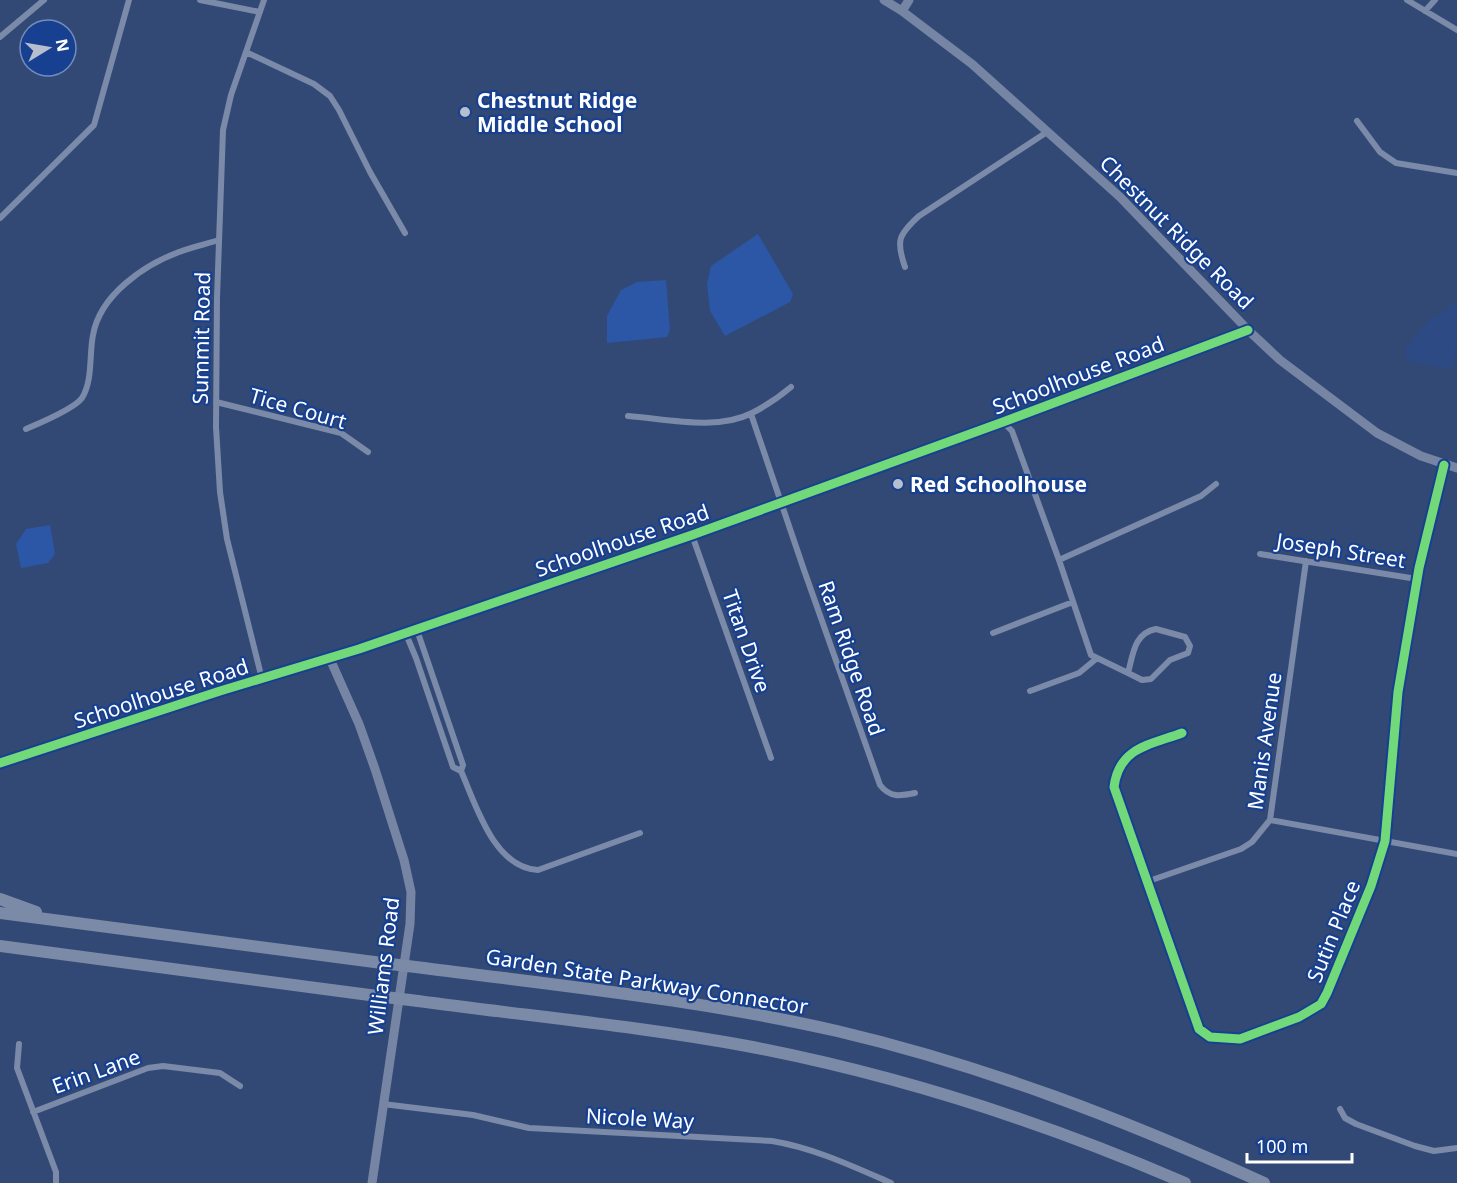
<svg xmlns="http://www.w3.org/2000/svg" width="1457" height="1183" viewBox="0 0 1457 1183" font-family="'Noto Sans',sans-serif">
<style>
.green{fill:#2b57a6}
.water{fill:#2d4a84}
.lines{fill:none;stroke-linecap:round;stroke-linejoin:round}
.street{stroke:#7a8aa8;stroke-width:6}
.secondary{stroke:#7685a4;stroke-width:9}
.highway{stroke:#7b8aa7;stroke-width:12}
.highway-bridge{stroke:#7b8aa7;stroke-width:12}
.cycleway-casing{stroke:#174090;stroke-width:13}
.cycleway{stroke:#71d979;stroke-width:9}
.poi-dot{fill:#b7bfcf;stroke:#174090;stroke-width:2}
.labels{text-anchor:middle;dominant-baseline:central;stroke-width:4.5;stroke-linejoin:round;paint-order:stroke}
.poi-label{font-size:21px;font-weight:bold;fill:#fff;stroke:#174090;text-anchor:start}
.street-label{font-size:21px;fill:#fff;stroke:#174090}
</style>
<rect width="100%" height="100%" fill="#324975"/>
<path class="green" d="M758 234 793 294 790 302 725 336 710 311 707 284 711 266Z
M666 280 670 330 667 337 607 343V316L621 290 637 282Z
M50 525 55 554 48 563 21 568 16 544 26 529Z"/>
<path class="water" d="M1457 301 1455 364 1448 369 1407 361 1405 348 1428 322Z"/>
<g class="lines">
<path class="street" d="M200 0 260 12
M1407 0 1457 30
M1425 11 1435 0
M0 37 44 0
M246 52 314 84 330 96 339 110 370 172 405 233
M1357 121 1380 152 1396 163 1457 173
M0 218 94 125 129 0
M905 267C896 241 898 235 919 216L1047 132
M216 402 341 433 368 452
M751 414 804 570 880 785C890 798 900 796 915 793
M628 416C667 419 717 431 752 413 766 406 779 397 791 387
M1003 422 1012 431 1059 560 1091 655 1128 673
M26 429C40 423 74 409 82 398 93 380 89 355 93 335 100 295 144 265 179 252 192 247 206 244 219 240
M692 535 771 758
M1260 554 1417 579
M1059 560 1201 496 1216 484
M1156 629 1185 637 1190 646 1188 653 1170 660 1151 679 1142 680 1128 673C1133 655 1134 633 1156 629Z
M417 630 463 765 461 771
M993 633 1073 602
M406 634 416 658 453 767 461 771C476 805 494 868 538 870L640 833
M262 679 227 539 220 492 216 427 217 298 223 130 231 95 264 0
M1030 691 1079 673 1096 659
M1182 733C1150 745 1119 747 1114 787L1199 1029 1210 1037 1240 1039 1299 1017 1321 1004 1327 993 1371 886 1385 841 1398 692 1419 568 1444 465
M1270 820 1457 854
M1146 882 1241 849 1252 842 1270 820 1306 561
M19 1044 17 1068 56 1172V1183
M383 1104 473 1115 529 1128 772 1141C814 1148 852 1166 891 1183
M1340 1109 1345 1118 1356 1124 1415 1146 1434 1151 1457 1148
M33 1112 148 1068 163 1066 220 1073 240 1086"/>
<path class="secondary" d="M884 0 902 11 972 64 1120 197 1248 330 1280 360 1377 433 1421 456 1457 468
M902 11 909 0
M330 659 359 724 375 769 404 860 411 892 410 924 372 1183
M0 763 220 691 359 649 692 535 1003 422 1248 330"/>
<path class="highway" d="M0 899 36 912
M0 913 382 963
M0 946 377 996
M424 968C562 986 701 1000 837 1031 986 1066 1125 1120 1264 1183
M418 1001C528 1016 639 1026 747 1046 899 1075 1044 1122 1185 1183"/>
<path class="highway-bridge" d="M382 963 424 968
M377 996 418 1001"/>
<defs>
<path id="cycleway" d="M1182 733C1150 745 1119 747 1114 787L1199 1029 1210 1037 1240 1039 1299 1017 1321 1004 1327 993 1371 886 1385 841 1398 692 1419 568 1444 465
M0 763 220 691 359 649 692 535 1003 422 1248 330"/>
</defs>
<use href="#cycleway" class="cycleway-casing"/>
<use href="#cycleway" class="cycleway"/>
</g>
<g class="poi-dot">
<circle cx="465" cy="112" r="6"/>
<circle cx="898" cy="484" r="6"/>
</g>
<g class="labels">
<g class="poi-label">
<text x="477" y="100">Chestnut Ridge<tspan x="477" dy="24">Middle School</tspan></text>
<text x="910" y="484">Red Schoolhouse</text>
</g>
<g class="street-label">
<text transform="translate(1177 232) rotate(45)">Chestnut Ridge Road</text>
<text transform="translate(201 338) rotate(-89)">Summit Road</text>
<text transform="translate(1078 375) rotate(-21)">Schoolhouse Road</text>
<text transform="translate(298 408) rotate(16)">Tice Court</text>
<text transform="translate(622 540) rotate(-19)">Schoolhouse Road</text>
<text transform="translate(1341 550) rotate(9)">Joseph Street</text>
<text transform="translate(747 641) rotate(71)">Titan Drive</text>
<text transform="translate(852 658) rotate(71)">Ram Ridge Road</text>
<text transform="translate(161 693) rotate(-18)">Schoolhouse Road</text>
<text transform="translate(1264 741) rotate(-82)">Manis Avenue</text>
<text transform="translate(1333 931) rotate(-68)">Sutin Place</text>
<text transform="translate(383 966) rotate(-83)">Williams Road</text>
<text transform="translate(647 981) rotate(9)">Garden State Parkway Connector</text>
<text transform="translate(96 1071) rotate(-20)">Erin Lane</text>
<text transform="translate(640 1118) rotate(3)">Nicole Way</text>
</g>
</g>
<g transform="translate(48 48) rotate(79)"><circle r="28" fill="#174090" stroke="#748cbc" stroke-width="1.5"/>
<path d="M0-4.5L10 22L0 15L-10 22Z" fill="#b7bfcf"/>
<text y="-9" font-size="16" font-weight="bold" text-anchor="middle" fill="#ffffff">N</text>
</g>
<path d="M1247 1153v9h105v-9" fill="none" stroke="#ffffff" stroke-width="3"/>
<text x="1256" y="1153" font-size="18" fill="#ffffff" stroke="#174090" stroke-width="4.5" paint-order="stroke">100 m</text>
</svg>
